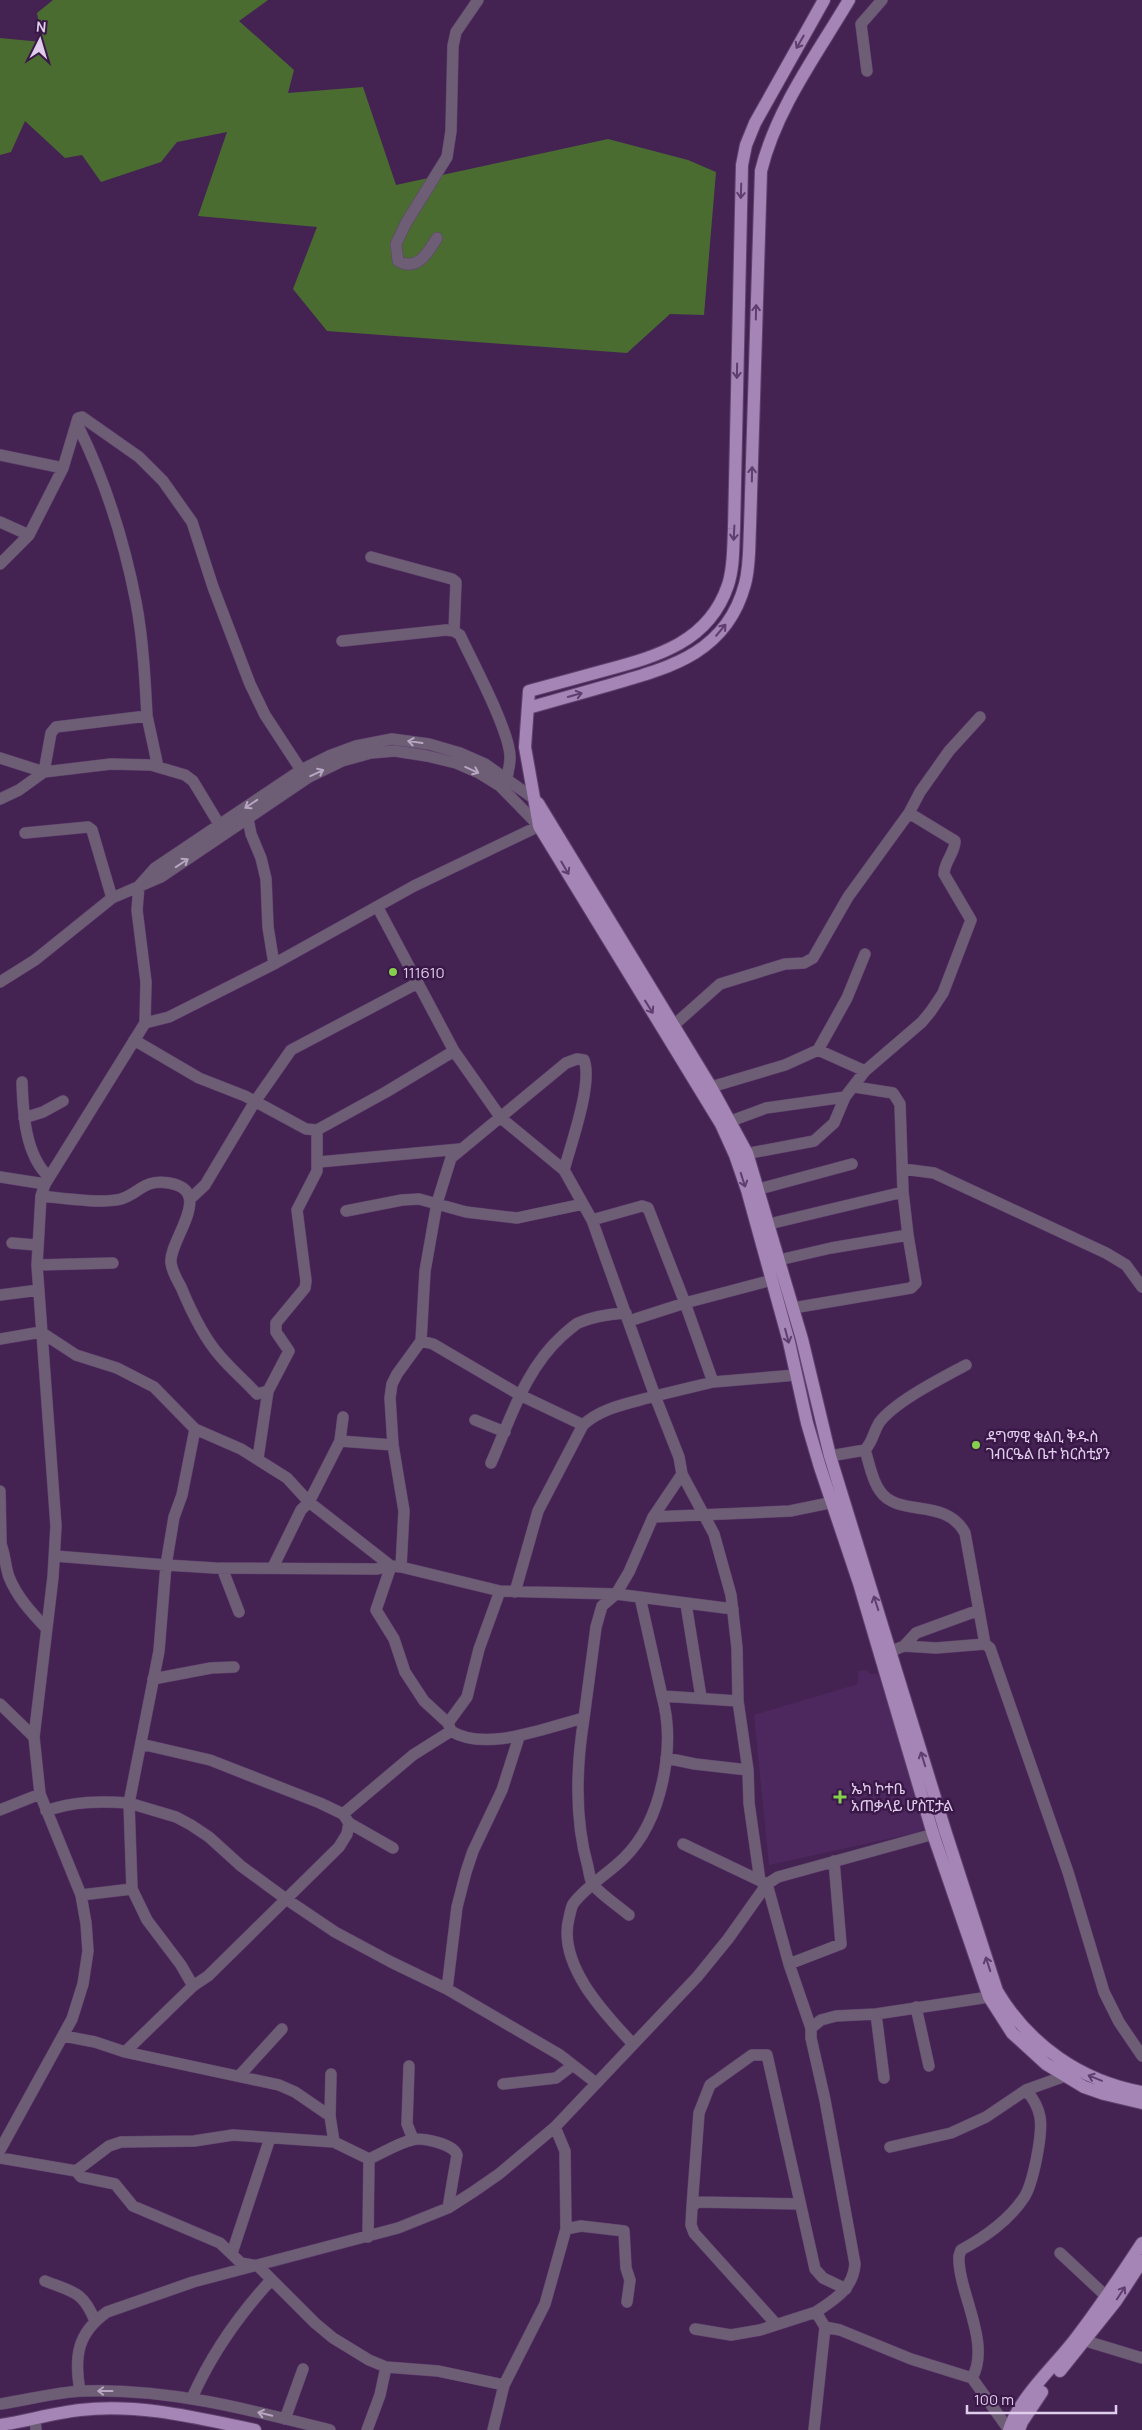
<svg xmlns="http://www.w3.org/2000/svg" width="1142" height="2430" viewBox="0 0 1142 2430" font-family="Manrope,'Noto Sans Ethiopic',sans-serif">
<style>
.built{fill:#4d285f}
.forest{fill:#4a6c31}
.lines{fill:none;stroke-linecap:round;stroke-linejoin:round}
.minor-casing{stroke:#60426e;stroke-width:12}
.major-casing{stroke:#60426e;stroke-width:14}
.minor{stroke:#6d5d75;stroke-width:11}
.major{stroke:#a485b5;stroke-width:12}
.oneway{stroke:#5e3e6e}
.oneway2{stroke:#b8a6c2}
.poi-dot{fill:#86cf4c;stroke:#391848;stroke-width:2}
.labels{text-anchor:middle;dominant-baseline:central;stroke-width:5;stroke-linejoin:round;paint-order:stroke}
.poi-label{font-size:15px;fill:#e0cdeb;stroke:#391848;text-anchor:start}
</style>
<rect width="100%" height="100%" fill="#442353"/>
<path class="built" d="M867 1670 870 1674H878L927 1828 915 1833 769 1865 754 1715 858 1684V1671Z"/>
<path class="forest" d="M53 0H268L239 21 294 70 288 93 363 87 396 185 608 139 688 160 716 172 704 315 670 314 627 353 327 331 293 289 317 227 198 216 227 132 177 142 161 162 101 182 82 155 65 158 25 121 11 152 0 155V38L42 42 37 13Z"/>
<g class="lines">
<defs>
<path id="minor" d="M867 71 861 24 882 0
M437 238C428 252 418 272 398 261L396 244 406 223 447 157 451 131 453 46 456 32 478 0
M77 424C105 480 124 540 136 602 143 639 145 678 147 716
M0 455 63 468
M0 522 29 535
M371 557 452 579 456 582 454 631
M0 564 29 535 63 468 78 418 82 417 139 457 163 481 192 522 213 587 250 684 265 715 301 770
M342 641 446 630 454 631 460 635C472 661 511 733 510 758 510 765 508 771 507 778
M0 758 44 772 51 733 56 727 147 716 158 767
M0 799 19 790 44 772 111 764 151 765 185 775 193 781 219 824
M248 819 251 834 261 858 266 879 268 927 274 964
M25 833 88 827 92 830 112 898
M378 908 454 1051 501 1118 564 1170 583 1204 592 1220 655 1396C631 1403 602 1407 583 1425
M0 982 35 960 112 898 161 877 309 777 342 761 371 753 395 751 427 756 456 763 479 773 500 786 539 826 414 886 274 964 169 1017 145 1023
M674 1025 720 984 785 964 804 963 813 958 848 897 909 813 920 792 949 751 980 717
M818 1050 847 998 865 954
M22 1082C23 1113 25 1155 49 1177
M711 1087 785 1065 818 1050 865 1071 922 1022 931 1011 943 993 971 920 944 874C944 862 955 853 955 841L909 813
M24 1118 43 1112 63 1101
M731 1121 766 1108 845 1097
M317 1130 386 1092 454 1051
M740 1155 814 1141 834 1123 845 1097 865 1071
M319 1162 460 1149
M903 1169 934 1173 1106 1253 1126 1265 1142 1287
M0 1177 45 1184
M759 1189 852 1164
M41 1196C62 1198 102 1204 121 1199 140 1193 143 1179 169 1183 216 1191 168 1241 171 1263 172 1271 177 1280 181 1287 191 1311 203 1337 220 1356 231 1369 245 1381 257 1394L268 1391 289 1351 276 1332V1323L305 1288 306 1281 297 1210 317 1171V1130L306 1129 245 1096 199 1078 134 1040
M190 1199 205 1185 254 1103 291 1050 416 984
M346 1211 402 1200 419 1199 466 1212 517 1218 583 1204
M592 1220 642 1206 648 1208 685 1303 713 1382
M769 1224 903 1192
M12 1243 36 1245
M779 1260 831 1248 908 1235
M37 1265 113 1263
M0 1295 39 1290
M793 1308 911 1288 916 1283 908 1235 903 1192 900 1104 893 1093 855 1087
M629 1321 685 1303 772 1280
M0 1339 41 1332 76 1355 117 1368 154 1387 195 1429 241 1449 287 1478 309 1502 391 1566 376 1610 394 1639 405 1672 424 1701 448 1723 451 1731
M421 1341 433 1344 520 1395 583 1425 538 1511 515 1592
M343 1417 340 1441 393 1445
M475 1420 505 1432
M865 1450C869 1462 872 1481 880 1491 898 1518 946 1497 965 1533L985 1644
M830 1456 865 1450C873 1441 873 1433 879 1423 894 1402 942 1378 966 1365
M258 1458 268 1391
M491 1463C511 1418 525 1369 563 1335 568 1331 573 1326 578 1323 594 1316 609 1314 626 1313
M0 1491 1 1543
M653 1517 682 1474
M0 1542C5 1552 5 1566 9 1577 17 1597 31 1612 46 1628
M55 1556 166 1565 174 1517 182 1495 195 1429
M273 1567 301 1510 309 1502 340 1441
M401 1567 404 1511 393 1445 390 1398 392 1384 397 1374 421 1341 425 1271 437 1203 451 1158 566 1063 577 1059 584 1060C593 1083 571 1144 564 1170
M222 1568 239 1612
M640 1597 662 1696
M686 1604 701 1697
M904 1646 916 1633 979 1610
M882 1655 904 1646 936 1648 985 1644 990 1648 1068 1872 1104 1992 1119 2022 1142 2056
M153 1679 211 1668 234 1667
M738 1701 748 1770 749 1803 760 1881
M0 1704 34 1737
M584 1718C576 1768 574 1818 588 1867 589 1872 590 1881 593 1885 603 1896 618 1906 629 1915
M448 1723 467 1697 479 1649 500 1591
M666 1758 695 1764 748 1770
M0 1810 40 1794
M46 1811C74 1801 101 1801 129 1803L159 1651 166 1565 215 1568 376 1569 391 1566 401 1567 500 1591 616 1594 733 1609
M343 1814 413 1755 451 1731C486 1753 547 1727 584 1718L596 1627 602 1606 616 1594 629 1572 653 1517 790 1511 834 1502
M349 1823 393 1848
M683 1844 767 1884 789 1964 811 2028
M132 1889 129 1803 176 1817 191 1825 209 1837 241 1866 286 1899 335 1932 391 1962 447 1989 560 2055 596 2083
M81 1895 132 1889 147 1920 181 1965 193 1986 208 1976 339 1847 347 1834 349 1823 343 1814 320 1803 210 1760 141 1744
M789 1964 841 1944 834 1861
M447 1989 457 1907 466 1872 473 1851 502 1790 519 1737
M916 2007 929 2066
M876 2014 884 2078
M64 2036 95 2042 125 2052 193 1986
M633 2044C604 2013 557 1964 569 1918 570 1914 571 1908 573 1904 586 1886 608 1874 624 1858 662 1821 676 1746 662 1696L738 1701 737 1648 731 1595 714 1534 682 1474 679 1457 655 1396 713 1382 796 1375
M125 2052 279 2085 295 2092 330 2116 334 2142
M409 2066 407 2124 413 2139
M240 2075 282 2029
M503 2084 556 2078 573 2065
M330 2116 331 2074
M890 2147 951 2133 986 2117 1026 2090 1065 2076
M0 2150 72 2019 83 1984 88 1951 86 1923 81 1895 40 1794 34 1737 53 1577 56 1526 37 1265 41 1196 45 1184 145 1023 146 982 137 910 139 886 155 868 301 770 329 756 356 746 392 739 429 744 460 753 485 764 536 800
M0 2158 76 2171 81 2177 115 2184 133 2206 220 2243 241 2263 258 2266 315 2323 333 2338 369 2360 386 2367 438 2371 504 2385 545 2304 566 2229 565 2151 555 2127
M369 2159C383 2153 398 2143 412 2140 422 2137 454 2144 457 2155L448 2208
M76 2171 109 2146 121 2142 194 2141 233 2135 334 2142 369 2159 368 2237
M692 2207 699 2113 710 2085 752 2055H767L815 2269 823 2278 846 2289
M566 2229 581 2226 624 2231 626 2268 630 2280 627 2302
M232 2253 270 2138
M1060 2253 1107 2297
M45 2281C73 2292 83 2291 95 2321
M776 2324 694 2233 691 2225 692 2207 697 2202 800 2204
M825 2327 840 2330 911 2359 972 2378C992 2343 957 2290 959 2256L961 2250C985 2237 1007 2222 1023 2199 1033 2186 1043 2133 1040 2117 1038 2106 1033 2098 1026 2090
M695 2329 731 2335 760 2330 816 2312
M1086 2341 1142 2358
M972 2378 1009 2430
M80 2391C74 2357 77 2333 107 2312L193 2282 398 2228 448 2208 473 2192 499 2174 555 2127 697 1977 728 1939 767 1884 778 1877 941 1832
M192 2398C211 2355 239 2315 271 2280
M0 2404C27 2400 56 2392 83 2391 167 2388 248 2409 330 2430
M35 2419 36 2430
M285 2419 303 2369
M367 2430 380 2395 386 2367
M493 2430 504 2385
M814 2430 825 2327 816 2312C835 2299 853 2289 855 2264L825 2100 811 2038V2028L821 2020 836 2016 876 2014 989 1997"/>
<path id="major" d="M824 0 755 123 746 145 742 165 734 529C733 547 734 567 728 585 709 642 658 656 606 670 581 677 555 684 529 691L525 747 539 826 721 1124 735 1155 747 1190 789 1342 807 1423 820 1467 859 1583 933 1834 989 1997 1012 2033 1046 2064 1084 2087 1104 2094 1142 2103
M528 708C556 700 585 692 613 684 672 667 727 652 745 584 750 565 749 546 750 527L761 171C776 109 817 54 849 0
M538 803 711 1087 747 1153 802 1339 830 1456 945 1830 997 1991C1029 2045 1081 2081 1142 2092
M1060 2371 1116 2301 1142 2261
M0 2425C27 2421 53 2413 80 2410 139 2403 197 2418 255 2430
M1009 2430C1020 2396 1055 2366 1076 2338 1100 2307 1121 2275 1142 2243
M1019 2430 1022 2422 1042 2392"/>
</defs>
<use href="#minor" class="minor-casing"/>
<use href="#major" class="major-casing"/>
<use href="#minor" class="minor"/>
<use href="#major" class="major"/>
</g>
<defs><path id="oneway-shaft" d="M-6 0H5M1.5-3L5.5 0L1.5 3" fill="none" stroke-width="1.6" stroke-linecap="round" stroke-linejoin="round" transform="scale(1.25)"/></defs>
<g class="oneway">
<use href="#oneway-shaft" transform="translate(800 42) rotate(120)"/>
<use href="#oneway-shaft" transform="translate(741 191) rotate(92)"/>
<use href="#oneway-shaft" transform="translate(756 312) rotate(-89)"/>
<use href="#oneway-shaft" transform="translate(737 371) rotate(91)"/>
<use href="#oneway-shaft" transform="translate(752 474) rotate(-89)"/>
<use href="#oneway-shaft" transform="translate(734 533) rotate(93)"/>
<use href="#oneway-shaft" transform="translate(721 630) rotate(-50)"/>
<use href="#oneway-shaft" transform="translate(575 695) rotate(-16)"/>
<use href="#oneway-shaft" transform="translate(565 868) rotate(60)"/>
<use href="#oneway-shaft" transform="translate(649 1007) rotate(58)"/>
<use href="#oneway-shaft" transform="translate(743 1180) rotate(72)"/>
<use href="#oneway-shaft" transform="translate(787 1336) rotate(75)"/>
<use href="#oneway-shaft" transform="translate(876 1603) rotate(-108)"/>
<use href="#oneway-shaft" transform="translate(923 1759) rotate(-107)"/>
<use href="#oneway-shaft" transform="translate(988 1964) rotate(-108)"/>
<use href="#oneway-shaft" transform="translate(1095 2078) rotate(-158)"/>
<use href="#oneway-shaft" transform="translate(1121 2293) rotate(-57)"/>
</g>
<g class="oneway2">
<use href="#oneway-shaft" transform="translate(415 742) rotate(-172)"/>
<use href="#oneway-shaft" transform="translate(472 770) rotate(24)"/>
<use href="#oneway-shaft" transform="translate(317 773) rotate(-25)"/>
<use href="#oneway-shaft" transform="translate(251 804) rotate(146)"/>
<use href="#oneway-shaft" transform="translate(182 863) rotate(-34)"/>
<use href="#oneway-shaft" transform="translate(105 2391) rotate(180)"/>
<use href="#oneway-shaft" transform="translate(265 2414) rotate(-167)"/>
</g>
<g class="poi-dot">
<circle cx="393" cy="972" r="5"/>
<circle cx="976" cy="1445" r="5"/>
<path d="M837.5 1789.5h5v5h5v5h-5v5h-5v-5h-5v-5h5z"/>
</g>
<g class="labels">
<g class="poi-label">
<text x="403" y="972">111610</text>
<text x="986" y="1436">ዳግማዊ ቁልቢ ቅዱስ<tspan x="986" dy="17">ገብርዔል ቤተ ክርስቲያን</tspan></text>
<text x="851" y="1788">ኤካ ኮተቤ<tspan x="851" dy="17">አጠቃላይ ሆስፒታል</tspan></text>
</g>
</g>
<g transform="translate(40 40) rotate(5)" stroke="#391848" stroke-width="4" paint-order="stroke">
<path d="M0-4L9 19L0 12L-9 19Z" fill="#e0cdeb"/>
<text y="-8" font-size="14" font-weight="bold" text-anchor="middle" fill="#e0cdeb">N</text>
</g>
<path d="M967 2405v8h149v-8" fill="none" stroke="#e0cdeb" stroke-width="2.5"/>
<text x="974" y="2405" font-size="15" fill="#e0cdeb" stroke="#391848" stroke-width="4" paint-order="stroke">100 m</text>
</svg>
